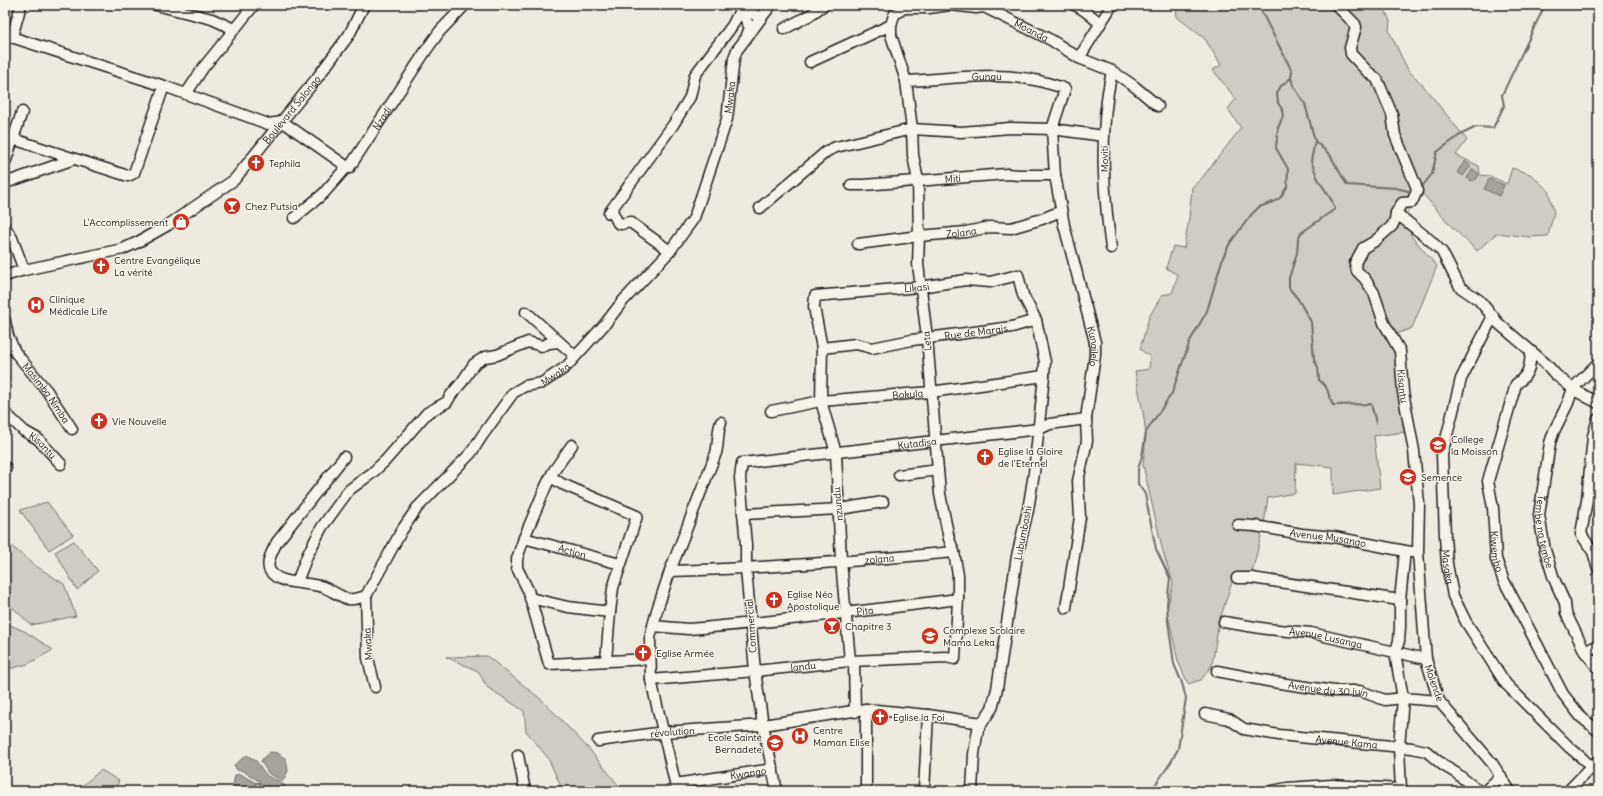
<svg xmlns="http://www.w3.org/2000/svg" width="1603" height="796" viewBox="0 0 1603 796" font-family="Delius,sans-serif">
<style>
.green{fill:#cfccc3;stroke:#767470}
.water{fill:#a6a39d;stroke:#6f6d69}
.lines{fill:none;stroke-linecap:round;stroke-linejoin:round}
.stream{stroke:#6f6d69;stroke-width:2}
.minor-casing{stroke:#1c1c1c;stroke-width:13}
.minor{stroke:#f7f3e8;stroke-width:10}
.labels{text-anchor:middle;dominant-baseline:central;stroke-width:3;stroke-linejoin:round;paint-order:stroke}
.street-label{font-size:10px;fill:#1c1c1c;stroke:#f7f3e8}
.poi-label{font-size:10px;fill:#1c1c1c;stroke:#f7f3e8;text-anchor:start}
</style>
<rect width="100%" height="100%" fill="#eeeae0"/>
<filter id="ink" filterUnits="userSpaceOnUse"><feTurbulence type="fractalNoise" baseFrequency=".025" numOctaves="2"/><feDisplacementMap in="SourceGraphic" scale="8" xChannelSelector="R" yChannelSelector="G"/><feConvolveMatrix kernelMatrix="1 2 1 2 8 2 1 2 1" color-interpolation-filters="sRGB"/></filter>
<g filter="url(#ink)">
<path class="green" d="M1176 5H1383L1390 21 1389 31 1408 70 1421 83 1467 140 1456 155 1479 166 1480 175 1490 176 1507 184 1512 168 1530 174 1548 190 1554 212 1548 236 1530 237 1497 233 1477 251 1450 225 1423 194 1404 217 1412 237 1437 266 1412 328 1394 335 1405 432 1374 436 1380 488 1333 495V467L1296 463 1295 493 1268 498 1264 524 1251 577 1234 576 1219 622 1212 665 1201 680 1188 684 1178 661 1167 610 1173 583 1163 552 1143 465 1146 437 1144 418 1135 371 1149 369 1150 357 1140 349 1149 317 1162 295 1172 293 1178 275 1166 268 1173 246 1184 248 1189 218 1192 187 1201 179 1241 128 1228 109 1236 99 1213 70 1221 65 1205 39 1177 17Z
M47 502 73 535 49 550 20 510Z
M5 541 36 566 64 584 76 616 31 625 13 608 5 609Z
M74 541 98 571 77 590 55 552Z
M8 624 26 632 53 650 28 664 5 670V626Z
M487 656 543 701 589 749 623 791H563L548 758 526 731 524 711 487 687 478 671 446 657Z
M101 770 119 781 114 791H76Z"/>
<path class="water" d="M1465 161 1471 166 1463 176 1457 172Z
M1473 169 1479 174 1477 178 1472 181 1467 178Z
M1489 179 1504 185 1499 196 1484 189Z
M270 752 278 753 286 759 288 771 283 781 269 774 261 762 263 758Z
M247 755 256 761 267 776 281 782 289 791H257L260 786 259 781 243 771 237 770 234 765Z
M240 774 256 783 254 790 251 791 232 790 235 775Z"/>
<g class="lines">
<path class="stream" d="M1291 78 1293 85 1305 104 1315 141 1311 161 1318 179 1332 201 1335 209 1301 233 1298 239 1297 253 1289 278V288L1298 299 1311 322 1314 360 1318 367 1319 380C1331 390 1326 392 1333 405L1371 404 1376 423
M1315 141 1330 155 1347 185 1396 188 1412 192
M1420 189 1432 174 1437 152 1460 135 1476 127 1493 128 1504 106 1502 95 1545 5
M256 783H260
M1151 791 1171 762 1178 749 1186 698 1182 683 1174 664 1168 621 1167 604 1170 578 1156 549 1145 494 1138 484V469L1142 456 1146 432 1172 393 1190 341 1207 311 1223 257 1230 243 1251 215 1259 207 1273 202 1280 198 1287 187 1288 169 1276 148 1278 128 1283 116 1282 109 1278 103 1277 93 1281 86 1291 78 1292 71 1258 5"/>
<defs>
<g id="minor">
<path d="M156 5 212 19 234 29"/>
<path d="M1074 5C1082 7 1093 18 1100 23"/>
<path id="s1" d="M1336 5 1355 24 1356 27 1350 48 1351 54 1367 71 1377 79 1392 114 1395 135 1416 186 1417 191 1412 202 1402 203 1396 213 1395 220 1392 226 1375 241 1363 248 1355 263 1357 271 1365 279 1374 293 1384 323 1400 351 1403 392 1414 451 1419 504 1418 552 1426 659 1439 701 1492 763 1510 791"/>
<path d="M742 7 743 14 750 28 747 35"/>
<path d="M742 7 760 18"/>
<path d="M784 29 810 15 824 5"/>
<path id="s2" d="M5 35 164 86 268 124 283 122 349 168 427 49 440 31 465 5"/>
<path d="M12 37 21 5"/>
<path d="M1079 58 1112 5"/>
<path id="s3" d="M810 62 891 25 894 15 904 8H929L950 5 976 8 984 7 1051 40 1079 58 1112 71 1134 86 1158 106"/>
<path id="s4" d="M906 81C953 79 1002 70 1047 83 1053 85 1059 86 1065 89L1052 129 1055 175 1064 225 1095 342V355L1086 419 1087 441 1078 481 1080 517 1066 608"/>
<path d="M186 94 203 68 254 5"/>
<path d="M13 139 128 176 134 173 164 86"/>
<path d="M5 163 22 112"/>
<path d="M5 183 74 159"/>
<path id="s5" d="M851 185H863L1007 174 1020 175H1055"/>
<path d="M760 208 827 151 836 147 912 129 961 132 1010 128 1052 129 1104 136"/>
<path d="M1396 213 1430 240 1442 252 1460 287 1479 300 1498 323 1545 363 1556 375 1576 391 1598 403"/>
<path d="M294 218 323 194 345 169 349 168"/>
<path d="M5 227 12 238 24 270"/>
<path id="s6" d="M858 244 919 236 966 232 990 227 1011 228 1042 219 1061 211"/>
<path d="M1111 248C1103 189 1099 129 1112 71"/>
<path d="M670 251 630 222 621 224 618 223 613 213H609L673 125 690 97 695 75 732 26 743 5"/>
<path id="s7" d="M5 276 24 270 123 249 138 242 168 225 234 180 317 78 349 35 364 5"/>
<path d="M526 312 575 356"/>
<path id="s8" d="M1493 316 1461 379 1442 455 1445 536 1447 564 1453 596 1466 622 1506 684 1569 747 1582 758 1598 774"/>
<path d="M5 321 8 336 5 337"/>
<path id="s9" d="M8 336 15 352 47 391 72 429"/>
<path id="s10" d="M822 348 856 344 872 348 912 340 1012 327 1036 320"/>
<path id="s11" d="M1531 352C1530 367 1529 375 1516 384L1488 481 1493 508 1496 559 1503 579 1563 694 1581 717 1598 731"/>
<path id="s12" d="M1598 363 1573 388 1568 403 1554 431 1550 443 1539 515 1545 550 1554 579 1565 603 1566 613 1585 652 1598 668"/>
<path id="s13" d="M771 411 821 401 931 392 1044 376"/>
<path id="s14" d="M5 413 24 431 38 439 61 464"/>
<path d="M1598 419 1593 436 1587 500 1581 534 1593 552 1598 568"/>
<path d="M572 445 553 472 546 486 524 538 517 559V568L528 590 549 664 650 659"/>
<path d="M344 457 277 542C273 550 265 563 270 571 279 585 308 582 323 587 331 590 339 596 348 599 354 600 360 598 366 596"/>
<path d="M5 467 6 468"/>
<path d="M899 475 938 470"/>
<path d="M551 477 562 484 637 516 613 588 610 612 606 661"/>
<path d="M743 514 840 509 883 502"/>
<path id="s15" d="M1238 525 1255 526 1302 534 1334 537 1405 551 1412 552"/>
<path id="s16" d="M524 538 620 564"/>
<path id="s17" d="M670 571C765 568 860 561 954 552"/>
<path d="M1237 578H1252L1400 600"/>
<path d="M297 582 307 556 322 527 349 490 372 473 385 461 427 413 447 402 451 395 462 382 474 364 485 357 497 355 528 342 542 346 549 343 559 342"/>
<path d="M530 598 568 607 610 612"/>
<path id="s18" d="M1224 622 1267 629 1311 633 1426 659"/>
<path id="s19" d="M653 626 688 629 702 628C788 620 873 610 958 599"/>
<path d="M1585 652 1598 645"/>
<path id="s20" d="M1217 671 1273 682 1334 691H1360L1385 700 1403 698 1439 701"/>
<path id="s21" d="M651 680 755 671 850 661 946 657 955 659 958 599V575L954 552 949 539 940 494 927 338 918 264 919 236 918 181 913 155 912 129 906 81 891 35V25"/>
<path id="s22" d="M375 687 368 658 366 596 402 530 417 508 471 453 482 436 513 393 525 386 542 383 566 367 605 324 622 302 670 251 694 218 727 119 734 58 737 50 771 5"/>
<path d="M866 709V791"/>
<path id="s23" d="M855 712 854 663 850 661 841 561 836 453 821 401 822 348 814 307 815 296 920 287 966 280 990 282 1018 275 1023 295 1036 320 1045 362 1044 376 1034 473 1028 510 1017 556 997 689 992 708 978 729 974 754 972 791"/>
<path id="s24" d="M1205 714 1229 719 1244 729 1279 735 1412 748 1426 751 1444 766 1456 773 1479 791"/>
<path id="s25" d="M598 741 664 732 763 725 866 709 928 715 982 723"/>
<path d="M518 755 525 791"/>
<path id="s26" d="M675 784 773 769"/>
<path d="M677 791 651 680 650 638 657 610 670 571 716 453C719 442 717 432 721 422"/>
<path id="s27" d="M777 791 763 725 755 671 746 569V545L740 478 742 463 1013 432 1039 429 1050 424 1086 419"/>
<path d="M924 791 928 715"/>
<path d="M1272 791 1287 788 1332 785 1401 789"/>
<path d="M1401 791 1399 747 1403 698 1395 653 1399 641 1400 627V600L1405 551"/>
<path d="M1485 791 1501 776"/>
<path d="M1568 791 1598 760"/>
</g>
</defs>
<use href="#minor" class="minor-casing"/>
<use href="#minor" class="minor"/>
</g>
</g>
<defs>
<symbol id="church-disc" viewBox="-11 -11 22 22"><circle r="9.5" fill="#c8321e" stroke="#f7f3e8"/><path d="M-1.2-6h2.4v3.5h3.3v2.4h-3.3V6h-2.4V-.1h-3.3v-2.4h3.3Z" fill="#fff"/></symbol>
<symbol id="bar-disc" viewBox="-11 -11 22 22"><circle r="9.5" fill="#c8321e" stroke="#f7f3e8"/><path d="M-6-5H6L.8 .8V4.5H3.5V6h-7V4.5H-.8V.8Z" fill="#fff"/></symbol>
<symbol id="shop-disc" viewBox="-11 -11 22 22"><circle r="9.5" fill="#c8321e" stroke="#f7f3e8"/><path d="M-5-2.5h2.3a2.7 3.5 0 0 1 5.4 0H5L5.5 6h-11ZM-1.5-2.5h3a1.5 2.3 0 0 0-3 0Z" fill="#fff"/></symbol>
<symbol id="hospital-disc" viewBox="-11 -11 22 22"><circle r="9.5" fill="#c8321e" stroke="#f7f3e8"/><path d="M-5-5h3v3.5h4V-5h3V5h-3V1.5h-4V5h-3Z" fill="#fff"/></symbol>
<symbol id="school-disc" viewBox="-11 -11 22 22"><circle r="9.5" fill="#c8321e" stroke="#f7f3e8"/><path d="M0-5L7-2L0 1L-7-2ZM-4 1L0 2.5L4 1V4Q0 6-4 4Z" fill="#fff"/></symbol>
</defs>
<g fill-rule="evenodd">
<use href="#church-disc" x="246" y="153" width="20" height="20"/>
<use href="#bar-disc" x="222" y="196" width="20" height="20"/>
<use href="#shop-disc" x="171" y="212" width="20" height="20"/>
<use href="#church-disc" x="91" y="256" width="20" height="20"/>
<use href="#hospital-disc" x="26" y="295" width="20" height="20"/>
<use href="#church-disc" x="89" y="411" width="20" height="20"/>
<use href="#school-disc" x="1428" y="435" width="20" height="20"/>
<use href="#church-disc" x="975" y="447" width="20" height="20"/>
<use href="#school-disc" x="1398" y="467" width="20" height="20"/>
<use href="#church-disc" x="764" y="590" width="20" height="20"/>
<use href="#bar-disc" x="822" y="616" width="20" height="20"/>
<use href="#school-disc" x="920" y="626" width="20" height="20"/>
<use href="#church-disc" x="633" y="643" width="20" height="20"/>
<use href="#church-disc" x="870" y="707" width="20" height="20"/>
<use href="#hospital-disc" x="790" y="726" width="20" height="20"/>
<use href="#school-disc" x="765" y="733" width="20" height="20"/>
</g>
<g class="labels">
<g class="street-label">
<text stroke="none"><textPath href="#s3" startOffset="245">Moanda</textPath></text>
<text stroke="none"><textPath href="#s4" startOffset="81">Gungu</textPath></text>
<text stroke="none"><textPath href="#s22" startOffset="727">Mwaka</textPath></text>
<text stroke="none"><textPath href="#s7" startOffset="343">Boulevard Salongo</textPath></text>
<text stroke="none"><textPath href="#s2" startOffset="433">Nzadi</textPath></text>
<text transform="translate(1104 159) rotate(-90)">Moviti</text>
<text stroke="none"><textPath href="#s5" startOffset="102">Miti</textPath></text>
<text stroke="none"><textPath href="#s6" startOffset="104">Zolana</textPath></text>
<text stroke="none"><textPath href="#s23" startOffset="524">Likasi</textPath></text>
<text stroke="none"><textPath href="#s10" startOffset="156">Rue de Marais</textPath></text>
<text transform="translate(927 341) rotate(-96)">Leta</text>
<text stroke="none"><textPath href="#s4" startOffset="425">Kungilelo</textPath></text>
<text stroke="none"><textPath href="#s22" startOffset="391">Mwaka</textPath></text>
<text stroke="none"><textPath href="#s1" startOffset="450">Kisantu</textPath></text>
<text stroke="none"><textPath href="#s9" startOffset="69">Masimba Nimba</textPath></text>
<text stroke="none"><textPath href="#s13" startOffset="138">Bokula</textPath></text>
<text stroke="none"><textPath href="#s27" startOffset="507">Kutadisa</textPath></text>
<text stroke="none"><textPath href="#s14" startOffset="50">Kisantu</textPath></text>
<text transform="translate(838 504) rotate(-95)">nzundu</text>
<text stroke="none"><textPath href="#s12" startOffset="185">Tembe na tembe</textPath></text>
<text transform="translate(1023 533) rotate(-79)">Lubumbashi</text>
<text stroke="none"><textPath href="#s15" startOffset="91">Avenue Musango</textPath></text>
<text stroke="none"><textPath href="#s16" startOffset="50">Action</textPath></text>
<text stroke="none"><textPath href="#s11" startOffset="209">Kiwembo</textPath></text>
<text stroke="none"><textPath href="#s17" startOffset="210">zolana</textPath></text>
<text stroke="none"><textPath href="#s8" startOffset="261">Masaka</textPath></text>
<text stroke="none"><textPath href="#s19" startOffset="213">Pita</textPath></text>
<text transform="translate(751 626) rotate(-94)">Commercial</text>
<text stroke="none"><textPath href="#s18" startOffset="103">Avenue Lusanga</textPath></text>
<text transform="translate(368 644) rotate(-94)">Mwaka</text>
<text stroke="none"><textPath href="#s21" startOffset="153">landu</textPath></text>
<text transform="translate(1434 683) rotate(70)">Molende</text>
<text stroke="none"><textPath href="#s20" startOffset="113">Avenue du 30 juin</textPath></text>
<text stroke="none"><textPath href="#s25" startOffset="75">révolution</textPath></text>
<text stroke="none"><textPath href="#s24" startOffset="146">Avenue Kama</textPath></text>
<text stroke="none"><textPath href="#s26" startOffset="74">Kwango</textPath></text>
</g>
<g class="poi-label">
<text x="269" y="163">Tephila</text>
<text x="245" y="206">Chez Putsia</text>
<text x="168" y="222" text-anchor="end">L'Accomplissement</text>
<text x="114" y="260">Centre Evangélique<tspan x="114" dy="12">La vérité</tspan></text>
<text x="49" y="299">Clinique<tspan x="49" dy="12">Médicale Life</tspan></text>
<text x="112" y="421">Vie Nouvelle</text>
<text x="1451" y="439">College<tspan x="1451" dy="12">la Moisson</tspan></text>
<text x="998" y="451">Eglise la Gloire<tspan x="998" dy="12">de l'Eternel</tspan></text>
<text x="1421" y="477">Semence</text>
<text x="787" y="594">Eglise Néo<tspan x="787" dy="12">Apostolique</tspan></text>
<text x="845" y="626">Chapitre 3</text>
<text x="943" y="630">Complexe Scolaire<tspan x="943" dy="12">Mama Leka</tspan></text>
<text x="656" y="653">Eglise Armée</text>
<text x="893" y="717">Eglise la Foi</text>
<text x="813" y="730">Centre<tspan x="813" dy="12">Maman Elise</tspan></text>
<text x="762" y="737" text-anchor="end">Ecole Sainté<tspan x="762" dy="12">Bernadete</tspan></text>
</g>
</g>
<rect width="1603" height="796" fill="none" stroke="#f7f3e8" stroke-width="20"/>
<rect x="10" y="10" width="1583" height="776" fill="none" stroke="#1c1c1c" stroke-width="1.5" filter="url(#ink)"/>
</svg>
